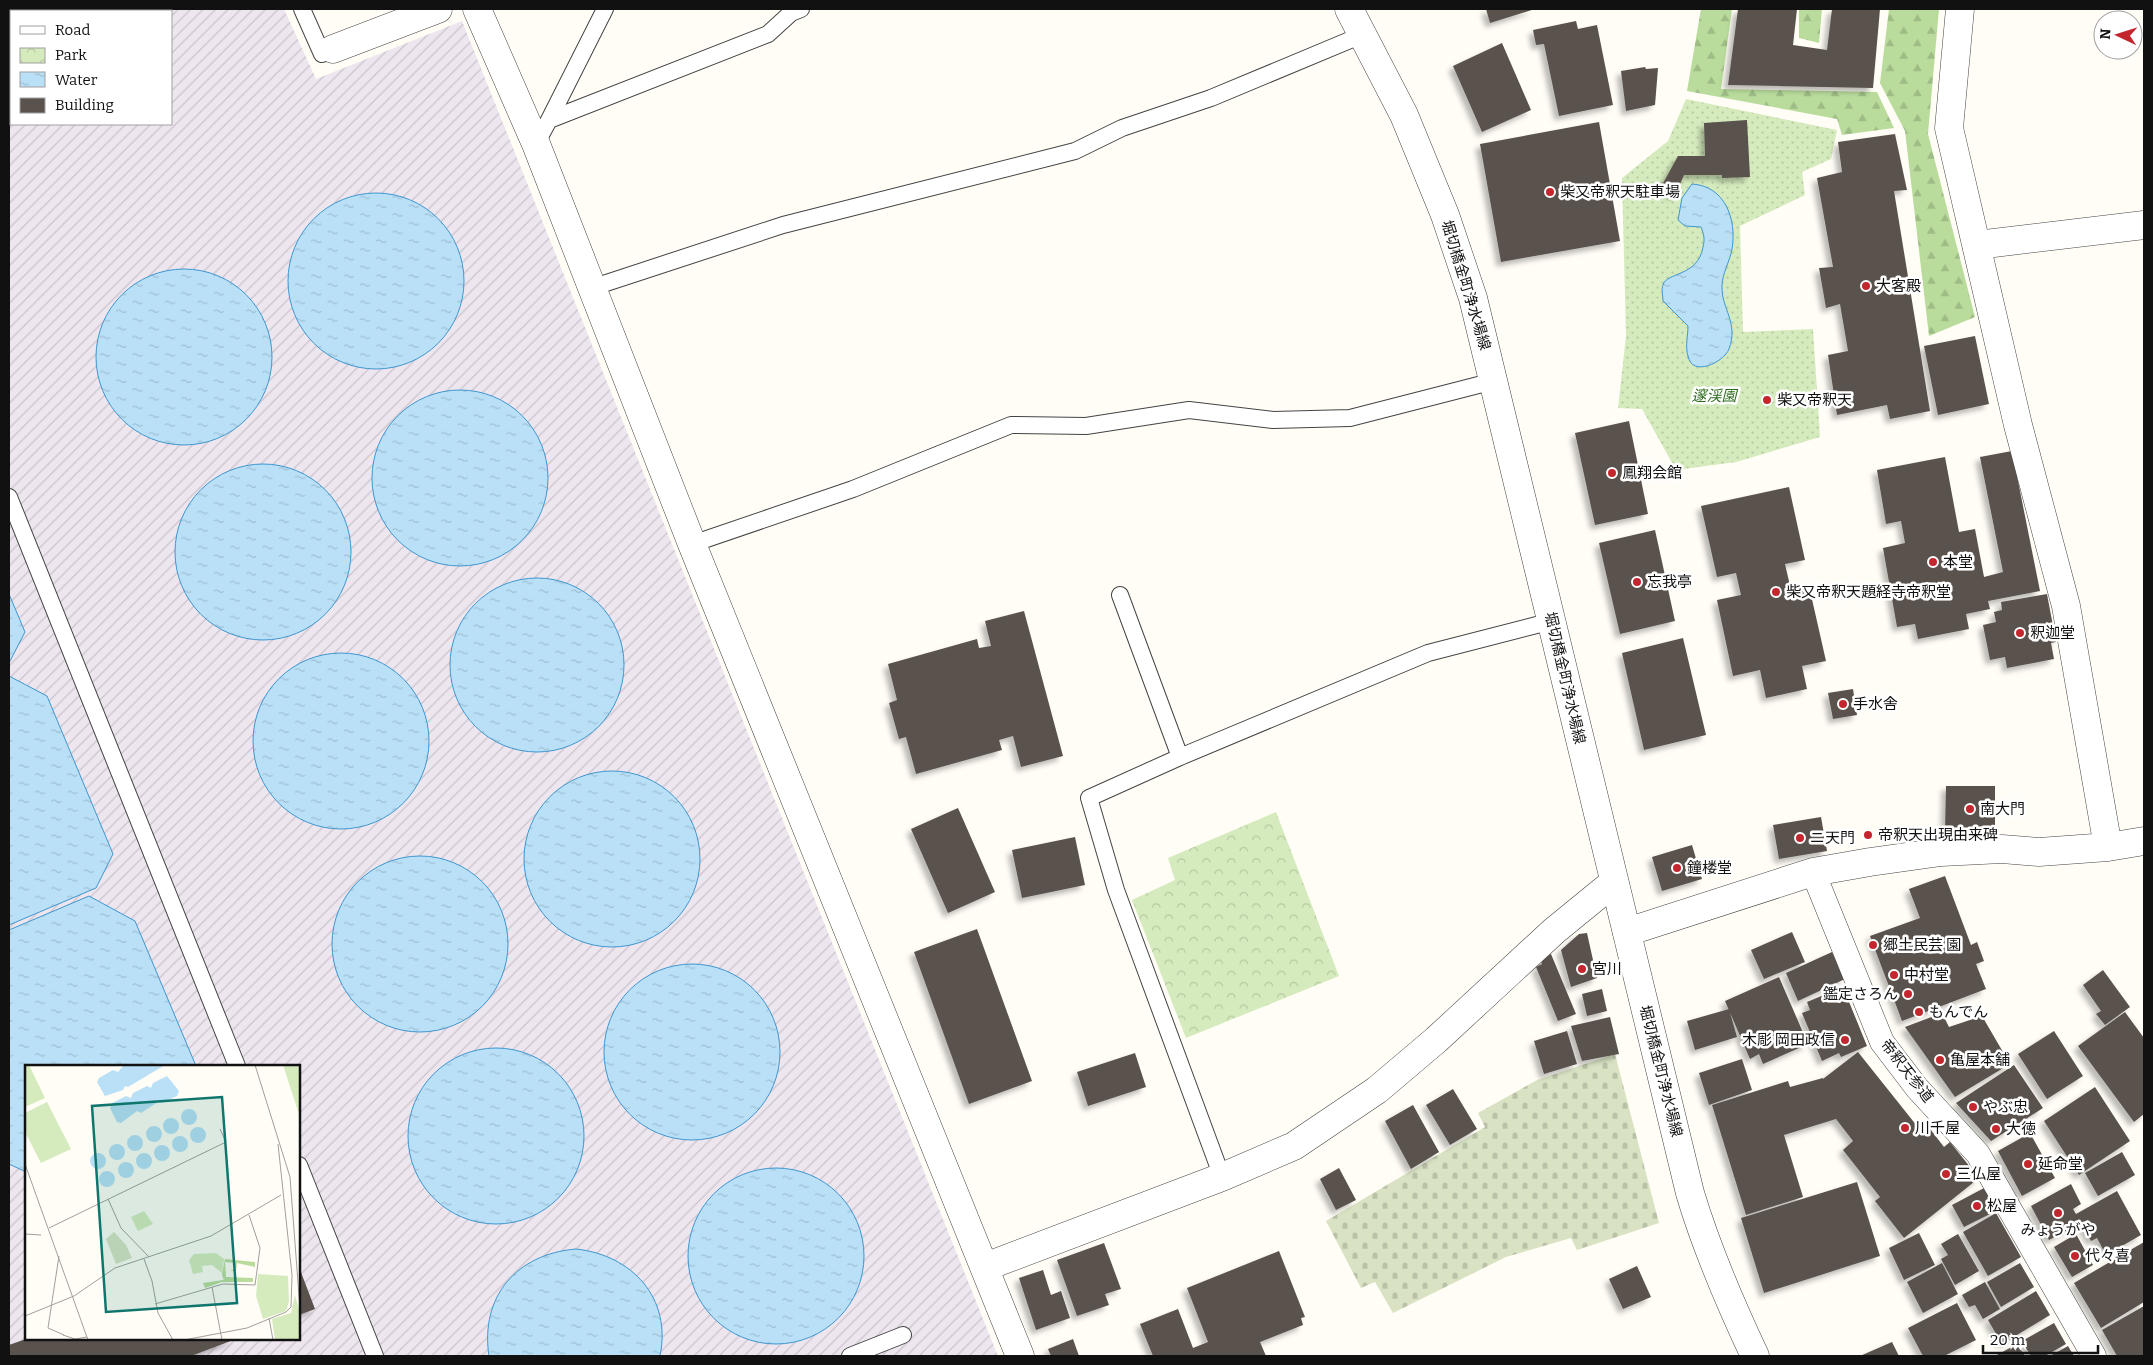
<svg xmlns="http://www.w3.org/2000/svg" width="2153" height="1365" viewBox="0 0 2153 1365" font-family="Bitter,'Noto Sans JP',serif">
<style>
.industrial{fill:url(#industrial-furrows);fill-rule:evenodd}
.forest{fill:url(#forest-firs)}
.cemetery{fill:url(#cemetery-stones)}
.park{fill:url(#park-crowns)}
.garden{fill:url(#garden-dots)}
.water{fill:url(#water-ripples);stroke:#3f96cf}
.building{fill:#5a524d;filter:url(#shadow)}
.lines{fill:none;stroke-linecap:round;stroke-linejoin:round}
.service-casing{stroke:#444;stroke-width:18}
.pedestrian-casing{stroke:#444;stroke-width:25}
.minor-casing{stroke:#444;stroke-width:29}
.tertiary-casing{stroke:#444;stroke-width:29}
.service{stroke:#fff;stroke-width:16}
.pedestrian{stroke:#fff;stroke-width:24}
.minor{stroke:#fff;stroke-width:28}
.tertiary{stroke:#fff;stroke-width:28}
.poi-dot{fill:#c4262e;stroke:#fff;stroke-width:2}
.labels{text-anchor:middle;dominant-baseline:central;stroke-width:5;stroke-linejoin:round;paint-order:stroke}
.poi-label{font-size:15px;fill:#111;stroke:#fff;text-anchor:start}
.street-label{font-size:15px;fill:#111;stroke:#fff}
.park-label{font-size:15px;font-style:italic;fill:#2f6b1f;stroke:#fff}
.inset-road{fill:none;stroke:#a09f9a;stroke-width:1}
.view{fill:#0f766e;fill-opacity:0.15;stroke:#0f766e;stroke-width:2.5}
.inset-edge{fill:none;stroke:#111;stroke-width:2.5}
</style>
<defs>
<pattern id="industrial-furrows" width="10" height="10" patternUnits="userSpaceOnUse" patternTransform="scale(1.25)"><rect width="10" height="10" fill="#eee6ef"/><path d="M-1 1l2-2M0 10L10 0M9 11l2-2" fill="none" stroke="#cbc4cc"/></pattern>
<pattern id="forest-firs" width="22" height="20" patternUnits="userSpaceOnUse" patternTransform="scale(1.25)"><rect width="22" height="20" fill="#b9dc9c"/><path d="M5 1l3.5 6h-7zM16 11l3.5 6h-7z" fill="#9ebc85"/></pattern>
<pattern id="cemetery-stones" width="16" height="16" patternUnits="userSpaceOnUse" patternTransform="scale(1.25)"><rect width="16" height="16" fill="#d9e3c4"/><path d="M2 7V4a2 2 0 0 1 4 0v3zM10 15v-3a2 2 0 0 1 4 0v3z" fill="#b9c2a7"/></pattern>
<pattern id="park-crowns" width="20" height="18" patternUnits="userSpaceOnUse" patternTransform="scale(1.25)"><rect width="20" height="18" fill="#d5ebbd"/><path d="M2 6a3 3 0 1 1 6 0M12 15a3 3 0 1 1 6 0" fill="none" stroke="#b6c8a1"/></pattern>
<pattern id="garden-dots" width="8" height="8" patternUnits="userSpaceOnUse" patternTransform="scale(1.25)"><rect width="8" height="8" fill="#d5ebbd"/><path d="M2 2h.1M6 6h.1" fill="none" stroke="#b6c8a1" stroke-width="1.8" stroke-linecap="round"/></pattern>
<pattern id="water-ripples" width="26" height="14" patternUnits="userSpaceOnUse" patternTransform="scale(1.25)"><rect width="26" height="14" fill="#b9e0f7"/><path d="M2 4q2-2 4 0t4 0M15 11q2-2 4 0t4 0" fill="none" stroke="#9ebfd3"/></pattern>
<filter id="shadow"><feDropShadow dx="-4.5" dy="4.5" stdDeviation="2.5" flood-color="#0004"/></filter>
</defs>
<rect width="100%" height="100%" fill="#fffdf5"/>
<path class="industrial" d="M9 9H284L316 79 462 21 998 1356H9ZM11 11H171V124H11ZM26 1066H299V1339H26Z"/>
<path class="forest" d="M1701 9H1732L1721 89 1877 92 1894 128 1842 135 1837 119 1687 91Z
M1799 9H1822L1819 43 1799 38Z
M1889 9H1939L1928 134 1975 317 1929 336 1905 131 1880 83Z"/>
<path class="cemetery" d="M1615 1054 1659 1223 1577 1250 1571 1238 1506 1257 1393 1313 1375 1282 1361 1288 1326 1221 1485 1127 1478 1113 1537 1080Z"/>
<path class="park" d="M1276 812 1339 976 1186 1038 1132 900 1175 880 1168 858Z"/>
<path class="garden" d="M1686 99 1837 130 1831 159 1802 172 1805 195 1740 226 1743 332 1813 329 1820 437 1736 462 1676 470 1642 409 1618 408 1626 336 1622 178 1668 141Z"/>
<path class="water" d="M1692 184C1725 186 1737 219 1732 249 1730 261 1722 274 1722 286 1721 308 1739 323 1729 349 1724 362 1692 378 1688 356 1685 347 1688 335 1688 326L1663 301C1663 296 1661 289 1663 285 1666 272 1698 277 1703 247 1705 239 1704 235 1701 227L1685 226 1678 220 1682 198Z
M288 281a88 88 0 1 1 176 0a88 88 0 1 1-176 0Z
M96 357a88 88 0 1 1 176 0a88 88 0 1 1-176 0Z
M372 478a88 88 0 1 1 176 0a88 88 0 1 1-176 0Z
M175 552a88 88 0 1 1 176 0a88 88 0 1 1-176 0Z
M450 665a87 87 0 1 1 174 0a87 87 0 1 1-174 0Z
M9 594 25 632 9 663Z
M253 741a88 88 0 1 1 176 0a88 88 0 1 1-176 0Z
M9 676 47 696 113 854 96 888 9 925Z
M524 859a88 88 0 1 1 176 0a88 88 0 1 1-176 0Z
M332 944a88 88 0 1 1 176 0a88 88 0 1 1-176 0Z
M89 896 135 921 196 1066H26V1172L9 1164V930Z
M604 1052a88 88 0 1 1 176 0a88 88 0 1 1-176 0Z
M408 1136a88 88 0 1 1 176 0a88 88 0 1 1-176 0Z
M688 1256a88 88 0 1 1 176 0a88 88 0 1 1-176 0Z
M576 1249C632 1255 672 1298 660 1356H489C480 1297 516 1254 576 1249Z"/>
<path class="building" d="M1486 9H1535L1490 23Z
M1738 9H1797L1793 45 1827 50 1832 9H1880L1873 88 1728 85Z
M1576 21 1578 29 1597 25 1613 105 1559 116 1544 44 1536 45 1533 30Z
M1502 43 1531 110 1482 132 1453 66Z
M1645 67 1646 69 1658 68 1655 105 1626 111 1621 71Z
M1747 120 1750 177 1722 178V175H1684L1675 196 1661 187 1678 156H1705L1704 123Z
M1599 122 1620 241 1501 262 1480 144Z
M1895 134 1907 190 1894 191 1930 411 1890 419 1887 405 1837 415 1828 355 1848 351 1840 304 1826 308 1819 268 1833 267 1817 178 1842 172 1838 142Z
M1975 336 1989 404 1938 415 1924 346Z
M1629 421 1648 514 1595 525 1575 433Z
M2012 451 2040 591 1988 601 1990 609 1966 614 1969 629 1918 639 1915 624 1897 627 1883 548 1905 543 1901 521 1886 524 1877 470 1945 457 1959 532 1975 529 1984 577 2003 572 1980 457Z
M1789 487 1805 560 1785 564 1791 590 1809 586 1826 661 1802 666 1807 689 1766 698 1760 670 1733 676 1717 600 1741 595 1736 573 1717 577 1701 506Z
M1655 530 1675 621 1620 634 1599 543Z
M2047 594 2056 642 2051 643 2054 659 2007 668 2005 657 1990 660 1983 625 1996 622 1994 612 2002 610 2001 602Z
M1024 611 1063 756 1021 767 1013 736 999 740 1002 750 916 774 906 737 899 739 889 703 897 700 888 664 977 639 979 648 991 646 985 621Z
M1683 638 1706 735 1644 750 1622 653Z
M1853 689 1857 715 1833 719 1828 693Z
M1946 786H1995V832L1945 831Z
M958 808 995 892 948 913 911 829Z
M1821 817 1827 851 1779 859 1773 825Z
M1075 837 1085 885 1022 898 1012 850Z
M1692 845 1702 879 1662 891 1652 857Z
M1945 876 1971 945 1977 942 1984 961 1976 964 1986 989 1902 1021 1870 936 1920 918 1909 889Z
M977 929 1032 1081 969 1104 914 952Z
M1792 932 1805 962 1764 979 1751 950Z
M1587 933 1597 978 1571 987 1561 950 1579 934Z
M1832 952 1845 979 1798 1001 1786 973Z
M1551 954 1576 1014 1558 1021 1536 967 1542 964 1540 959Z
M2103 970 2130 1007 2105 1025 2096 1014 2101 1011 2083 985Z
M1779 977 1808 1044 1763 1064 1759 1054 1750 1059 1725 1001Z
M1843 987 1867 1046 1841 1057 1839 1053 1822 1061 1802 1013 1810 1010 1807 1002Z
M1602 989 1607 1011 1587 1016 1582 994Z
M1729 1009 1737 1037 1695 1050 1687 1021Z
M2125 1012 2144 1038V1114L2134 1122 2078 1046Z
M1942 1013 1949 1027 1982 1016 2010 1064 1955 1097 1905 1027Z
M1610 1017 1619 1054 1582 1061 1571 1026Z
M1567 1031 1577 1064 1544 1074 1534 1041Z
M2054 1031 2083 1076 2047 1099 2018 1054Z
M1858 1052 1917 1126 1924 1121 1944 1147 1950 1142 1979 1178 1904 1238 1875 1201 1880 1197 1843 1150 1853 1141 1836 1119 1784 1135 1803 1197 1746 1215 1712 1105 1788 1081 1790 1087 1823 1078V1079Z
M1135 1053 1146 1087 1088 1106 1077 1072Z
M1742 1059 1752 1090 1709 1105 1699 1073Z
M2014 1065 2043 1108 1991 1141 1956 1103Z
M2095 1087 2130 1141 2079 1175 2044 1121Z
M1453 1089 1477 1129 1450 1145 1426 1105Z
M1413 1105 1439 1152 1411 1169 1385 1121Z
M2030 1133 2055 1178 2022 1196 1998 1151Z
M2122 1152 2135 1175 2098 1196 2085 1173Z
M1339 1168 1356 1200 1336 1210 1320 1179Z
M1857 1182 1880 1256 1764 1293 1741 1218Z
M2071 1184 2081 1204 2073 1209 2076 1214 2117 1191 2141 1235 2106 1255 2097 1238 2091 1241 2081 1223 2049 1240 2031 1206Z
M1986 1187 1998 1210 1964 1227 1952 1205Z
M1996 1213 2021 1257 1988 1276 1963 1232Z
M1919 1233 1935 1265 1904 1280 1889 1248Z
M1958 1234 1979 1271 1955 1285 1941 1259 1948 1255 1941 1244Z
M2076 1234 2093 1265 2072 1277 2054 1247Z
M2144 1242V1302L2101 1328 2074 1283Z
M1104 1243 1121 1289 1105 1294 1109 1305 1077 1316 1057 1260Z
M1279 1251 1305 1317 1301 1318 1303 1325 1260 1342 1266 1356H1153L1140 1324 1178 1309 1193 1348 1208 1342 1187 1288Z
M1942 1263 1958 1294 1923 1313 1907 1282Z
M2020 1263 2034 1287 2001 1307 1987 1282Z
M1637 1266 1651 1297 1623 1309 1609 1279Z
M299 1267 315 1309 299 1315Z
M1043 1270 1051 1295 1061 1291 1070 1318 1036 1330 1019 1278Z
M1985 1282 2000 1309 1983 1319 1975 1305 1969 1307 1962 1295Z
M2036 1291 2050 1315 2002 1344 1988 1320Z
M1957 1303 1976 1340 1944 1356H1923L1908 1328Z
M2144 1306V1356H2117L2102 1330Z
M2054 1323 2066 1344 2045 1356H2031L2022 1341Z
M26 1339H236L191 1356H9V1345Z
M1073 1339 1079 1356H1051L1048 1349Z
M1892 1342 1899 1356H1860Z
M2017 1344 2025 1356H1995Z
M2068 1346 2074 1356H2050Z"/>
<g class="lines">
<defs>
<path id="service" d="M302 9 322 54 333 49
M549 120 605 9
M536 144 549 120 768 34 791 13 801 9
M591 288 783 225 1075 151 1122 128 1211 98 1362 35
M9 497 237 1066
M692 544 853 489 1011 425 1086 426 1189 410 1273 420 1350 418 1494 381
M1120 595 1180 757
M299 1165 375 1356
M1222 1177 1116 890 1089 798 1180 757 1428 653 1552 621
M850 1356 903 1335"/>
<path id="pedestrian" d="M1813 872 1882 1042 1917 1088 1978 1154 2094 1356"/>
<path id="minor" d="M477 9 536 144 692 544 1020 1356
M1960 9 1949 128 2018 425 2066 606 2108 847
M333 49 438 9
M1977 245 2144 225
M1627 932 1813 872 1870 862 1941 852 2002 849 2039 852 2108 847 2144 841
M985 1267 1222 1177 1294 1146 1377 1090 1436 1040 1554 931 1614 882"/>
<path id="tertiary" d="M1349 9 1404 115 1445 215 1473 298 1690 1193C1707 1250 1730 1303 1755 1356"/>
</defs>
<use href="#service" class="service-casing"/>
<use href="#pedestrian" class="pedestrian-casing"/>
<use href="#minor" class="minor-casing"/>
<use href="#tertiary" class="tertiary-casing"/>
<use href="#service" class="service"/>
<use href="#pedestrian" class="pedestrian"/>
<use href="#minor" class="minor"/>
<use href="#tertiary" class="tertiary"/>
</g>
<g class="poi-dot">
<circle cx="1550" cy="192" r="5"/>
<circle cx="1866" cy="286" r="5"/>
<circle cx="1767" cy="400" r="5"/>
<circle cx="1612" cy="473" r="5"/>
<circle cx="1933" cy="562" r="5"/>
<circle cx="1637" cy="582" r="5"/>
<circle cx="1776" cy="592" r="5"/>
<circle cx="2020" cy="633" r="5"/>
<circle cx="1843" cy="704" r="5"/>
<circle cx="1970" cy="809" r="5"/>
<circle cx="1868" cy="835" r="5"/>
<circle cx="1800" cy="838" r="5"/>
<circle cx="1677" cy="868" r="5"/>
<circle cx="1873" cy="945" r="5"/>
<circle cx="1582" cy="969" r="5"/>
<circle cx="1894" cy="975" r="5"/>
<circle cx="1908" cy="994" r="5"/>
<circle cx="1919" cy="1012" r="5"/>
<circle cx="1845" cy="1040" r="5"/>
<circle cx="1940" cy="1060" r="5"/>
<circle cx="1973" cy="1107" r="5"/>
<circle cx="1905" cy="1128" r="5"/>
<circle cx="1996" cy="1129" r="5"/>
<circle cx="2028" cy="1164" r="5"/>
<circle cx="1946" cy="1174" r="5"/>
<circle cx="1977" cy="1206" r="5"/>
<circle cx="2058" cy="1213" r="5"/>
<circle cx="2075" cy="1256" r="5"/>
</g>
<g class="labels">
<g class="poi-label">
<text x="1560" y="192">柴又帝釈天駐車場</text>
<text x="1876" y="286">大客殿</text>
<text x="1777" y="400">柴又帝釈天</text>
<text x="1622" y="473">鳳翔会館</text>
<text x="1943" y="562">本堂</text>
<text x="1647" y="582">忘我亭</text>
<text x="1786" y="592">柴又帝釈天題経寺帝釈堂</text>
<text x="2030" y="633">釈迦堂</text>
<text x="1853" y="704">手水舎</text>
<text x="1980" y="809">南大門</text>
<text x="1878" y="835">帝釈天出現由来碑</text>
<text x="1810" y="838">ニ天門</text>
<text x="1687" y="868">鐘楼堂</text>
<text x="1883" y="945">郷土民芸 園</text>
<text x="1592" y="969">宮川</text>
<text x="1904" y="975">中村堂</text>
<text x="1898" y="994" text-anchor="end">鑑定さろん</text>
<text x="1929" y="1012">もんでん</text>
<text x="1835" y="1040" text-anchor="end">木彫 岡田政信</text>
<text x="1950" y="1060">亀屋本舗</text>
<text x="1983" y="1107">やぶ忠</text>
<text x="1915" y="1128">川千屋</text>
<text x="2006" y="1129">大徳</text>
<text x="2038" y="1164">延命堂</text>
<text x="1956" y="1174">三仏屋</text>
<text x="1987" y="1206">松屋</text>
<text x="2058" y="1230" text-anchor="middle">みょうがや</text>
<text x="2085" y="1256">代々喜</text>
</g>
<g class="street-label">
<text transform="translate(1466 285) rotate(73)">堀切橋金町浄水場線</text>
<text transform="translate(1565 678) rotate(77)">堀切橋金町浄水場線</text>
<text transform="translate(1661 1071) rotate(76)">堀切橋金町浄水場線</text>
<text transform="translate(1907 1071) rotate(52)">帝釈天参道</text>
</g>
<g class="park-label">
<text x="1714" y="396">邃渓園</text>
</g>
</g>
<g transform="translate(25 1065)">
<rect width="275" height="275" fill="#fffdf5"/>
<path d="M0 0H4L20 33 0 42ZM22 37 46 84 16 98 0 67V48Z" fill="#d5ebbd"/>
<path d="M200 194 230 197V202L212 198 211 206H205L210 204V198L200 197 201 212 228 213V217H197L180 223 178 218 198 215 200 213 198 214 197 209Z" fill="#b9dc9c"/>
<path d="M89 167 101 180 107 193 91 199 81 174Z" fill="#d9e3c4"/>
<path d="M258 0H275V52L269 34ZM119 146 128 159 113 166 106 152ZM233 209 263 211 264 236 261 246 238 254 231 231ZM270 230 275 248V275H250L247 254 266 248Z" fill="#d5ebbd"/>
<path d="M191 188 199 194 197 208 187 200 177 201 178 207 168 209 164 195 169 189Z" fill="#d5ebbd"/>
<path d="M99 0 115 1 140 0 103 22 100 21 98 25 80 31 72 17 74 13 88 5 93 7ZM142 11 154 26 152 31 137 38 133 37 116 48 112 46 96 58 92 57 85 43 87 38 101 31 106 33 108 28 122 21 126 23 128 18ZM156 52a8 8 0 1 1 16 0a8 8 0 1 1-16 0ZM138 61a8 8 0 1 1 16 0a8 8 0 1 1-16 0ZM121 69a8 8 0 1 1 16 0a8 8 0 1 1-16 0ZM165 70a8 8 0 1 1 16 0a8 8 0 1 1-16 0ZM102 78a8 8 0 1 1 16 0a8 8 0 1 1-16 0ZM147 79a8 8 0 1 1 16 0a8 8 0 1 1-16 0ZM84 87a8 8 0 1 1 16 0a8 8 0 1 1-16 0ZM129 88a8 8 0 1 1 16 0a8 8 0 1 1-16 0ZM111 96a8 8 0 1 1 16 0a8 8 0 1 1-16 0ZM65 96a8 8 0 1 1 16 0a8 8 0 1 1-16 0ZM93 105a8 8 0 1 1 16 0a8 8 0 1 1-16 0ZM74 114a8 8 0 1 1 16 0a8 8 0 1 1-16 0Z" fill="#b9e0f7"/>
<path class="inset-road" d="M230 0 265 112 275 244M0 99 63 275M83 134 96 163 124 192M24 163 201 77 195 64M0 169 16 170M34 191 23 263 39 270M119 194 127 216 133 248 148 275M187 222 197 275M49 231 90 203 186 171 256 130M130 239 198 219 230 220 235 183 224 150M0 251 49 231M244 253 248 275M38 270 50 274 62 272M159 275 222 263 261 247 266 242 267 210 253 79"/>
<path class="view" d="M197 32 212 238 81 247 67 41Z"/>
<rect width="275" height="275" class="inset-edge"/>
</g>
<rect width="2153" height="1365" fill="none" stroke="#111111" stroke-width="20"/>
<rect x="10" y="10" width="162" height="115" fill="#ffffff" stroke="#a0a0a0"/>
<rect x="20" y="26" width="25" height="8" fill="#ffffff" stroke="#a0a0a0"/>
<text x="55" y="35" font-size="15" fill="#111111">Road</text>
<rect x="20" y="48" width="25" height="15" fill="url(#park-crowns)" stroke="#a0a0a0"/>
<text x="55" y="60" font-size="15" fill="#111111">Park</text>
<rect x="20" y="72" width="25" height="15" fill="url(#water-ripples)" stroke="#a0a0a0"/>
<text x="55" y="85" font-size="15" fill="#111111">Water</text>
<rect x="20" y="98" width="25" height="15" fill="#5a524d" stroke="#a0a0a0"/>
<text x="55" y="110" font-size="15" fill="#111111">Building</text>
<g transform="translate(2118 35) rotate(274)"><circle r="24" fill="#ffffff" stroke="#a0a0a0"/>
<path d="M0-4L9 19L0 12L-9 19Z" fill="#c4262e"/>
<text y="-8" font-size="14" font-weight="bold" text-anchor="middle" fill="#111111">N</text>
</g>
<path d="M1983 1345v8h115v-8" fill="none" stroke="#111111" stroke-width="2.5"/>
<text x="1990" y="1345" font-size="15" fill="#111111" stroke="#ffffff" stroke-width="4" paint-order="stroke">20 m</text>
</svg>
